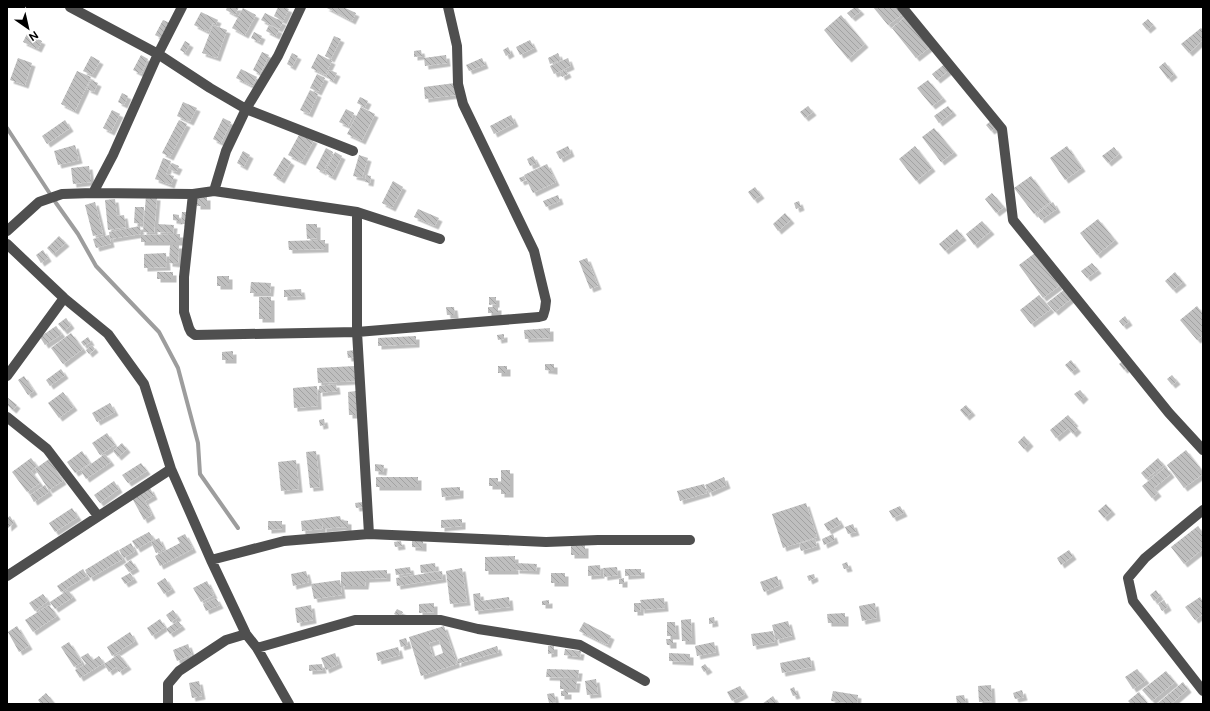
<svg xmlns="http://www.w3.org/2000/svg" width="1210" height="711" viewBox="0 0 1210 711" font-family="Figtree,sans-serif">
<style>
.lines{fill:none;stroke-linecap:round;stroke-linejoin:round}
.stream{stroke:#9d9d9d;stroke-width:4}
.building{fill:url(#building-back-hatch);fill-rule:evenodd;filter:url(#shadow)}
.minor{stroke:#4f4f4f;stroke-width:10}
</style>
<defs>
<pattern id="building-back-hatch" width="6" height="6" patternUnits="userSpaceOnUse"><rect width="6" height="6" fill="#bfbfbf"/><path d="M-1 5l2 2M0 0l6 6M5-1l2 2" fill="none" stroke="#a2a2a2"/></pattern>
<filter id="shadow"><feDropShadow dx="3.5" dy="3.5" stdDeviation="0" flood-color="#0004"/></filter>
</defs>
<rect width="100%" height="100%" fill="#fff"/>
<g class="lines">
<path class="stream" d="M7 128 56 203 78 234 96 266 159 332 178 368 198 443 200 474 238 528"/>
</g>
<path class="building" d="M227 7H239L235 15 226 10Z
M278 7H284L289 9 283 21 274 16Z
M325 7H343L356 13 352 21Z
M855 7H857L861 11 852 18 847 13Z
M873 7H899L904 13 888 25Z
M243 8 256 15 245 35 232 28Z
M201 12 218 20 216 24 213 23 208 32 194 25Z
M265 13 283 22 279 29 261 20Z
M841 15 865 44 848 59 824 30Z
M906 16 930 47 916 58 892 28Z
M1148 19 1153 25 1147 30 1142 24Z
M163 20 170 23 161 38 155 35Z
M213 25 227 30 217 58 202 53Z
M269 25 279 30 276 36 266 31Z
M1201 28 1203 30V40L1189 53 1181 44Z
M254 32 262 36 259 42 251 38Z
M27 34 42 41 38 49 23 42Z
M334 36 341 39 331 59 325 56Z
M530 40 534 48 520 55 516 47Z
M185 41 190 44 185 53 180 50Z
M508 47 511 53 506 56 503 50Z
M421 50 422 56 414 57V51Z
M262 52 269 55 260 74 253 70Z
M292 53 298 56 292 67 287 64Z
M558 53 561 60 550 64 548 58Z
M318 54 332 61 325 75 311 68Z
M141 55 148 59 141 74 133 70Z
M446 55 447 63 425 66 424 58Z
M91 56 100 61 92 75 83 71Z
M18 58 32 63 25 85 10 80Z
M482 58 485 65 469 71 466 65Z
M568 58 571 66 554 74 550 66Z
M1165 62 1174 74 1168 79 1159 67Z
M946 63 951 69 937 80 932 74Z
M241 69 257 77 252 86 236 78Z
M330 70 337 73 333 81 326 77Z
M566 70 568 74 562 77 560 73Z
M77 71 91 77 75 111 61 104Z
M317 74 325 78 318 92 310 88Z
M91 80 98 83 94 92 87 89Z
M928 80 943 98 932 106 917 88Z
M455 83 456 95 425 99 424 87Z
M310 90 318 94 309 114 300 110Z
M122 93 128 96 124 105 118 102Z
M360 97 368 101 365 107 357 103Z
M183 102 197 108 190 122 177 116Z
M808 106 813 112 805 118 800 112Z
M948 106 953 112 939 123 934 116Z
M361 107 375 114 362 141 347 134Z
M346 109 354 113 348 126 339 122Z
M112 110 120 114 111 132 103 128Z
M511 115 515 123 494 134 490 126Z
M223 118 231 122 221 143 213 139Z
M65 120 70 128 47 144 42 136Z
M179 120 187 124 170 157 162 153Z
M992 120 997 127 991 131 986 125Z
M934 128 954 152 941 162 922 137Z
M300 133 314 140 302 162 288 155Z
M75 145 79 160 58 165 54 151Z
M568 146 571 153 560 159 556 152Z
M915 146 932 168 916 181 899 159Z
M1067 146 1082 168 1065 180 1050 158Z
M1114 147 1119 154 1108 163 1102 156Z
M326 148 333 152 323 172 316 168Z
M243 151 250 155 244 167 237 163Z
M335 152 342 156 332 177 325 173Z
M359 155 368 158 362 178 353 176Z
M533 156 537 163 530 166 527 159Z
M284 157 291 162 281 180 273 175Z
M163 158 171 161 166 174 174 176 171 185 155 179Z
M172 163 179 166 176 172 169 169Z
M547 164 556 182 533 193 524 175Z
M89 166 91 182 73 184 71 168Z
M366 175 371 176 370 183 365 182Z
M524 176 526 180 521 182 519 178Z
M1031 176 1050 202 1034 214 1014 188Z
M393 181 403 187 392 208 382 203Z
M755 187 761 195 754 200 748 192Z
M992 193 1004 207 996 213 985 199Z
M558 195 560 201 546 207 543 201Z
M146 196 157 197 154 233 143 232Z
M197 197H207V206H197Z
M115 199 117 216 124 215 126 227 108 230 105 200Z
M799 201 801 207 796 209 794 203Z
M95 202 103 234 93 236 85 205Z
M1053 202 1057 209 1041 220 1037 214Z
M135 207H144L143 224 134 223Z
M418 209 439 218 435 226 414 217Z
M182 212H188L187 224H181Z
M785 213 791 220 778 231 773 224Z
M173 214 179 215V221L173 220Z
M1098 219 1115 240 1097 255 1080 233Z
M982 221 991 231 974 245 966 234Z
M157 224 174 225 173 233 157 232Z
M306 224H317V238L307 239Z
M140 226 141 234 110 239 109 232Z
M957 229 963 237 945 251 939 244Z
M180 234V242H141V235Z
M109 235 111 244 96 248 93 239Z
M59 236 66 243 53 254 47 248Z
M325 240V249L289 250 288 241Z
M170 245H179L178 264 169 263Z
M43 250 48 258 41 263 36 255Z
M166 253 167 267 144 268V254Z
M1035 253 1059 286 1043 298 1019 265Z
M587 258 598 286 590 289 579 261Z
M1092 263 1098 270 1087 278 1081 271Z
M157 272H173V279H157Z
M1175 272 1183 282 1173 290 1165 281Z
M217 276H229V286H217Z
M251 282 271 283 270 293H250Z
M301 289 302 296 284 297V290Z
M1065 289 1072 298 1055 312 1047 303Z
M1039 295 1051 309 1031 324 1020 310Z
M259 297H271V319H259Z
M489 297H496V304L489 305Z
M1197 306 1203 314V335L1197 340 1180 320Z
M446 307H454L455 315H447Z
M488 307H498V313H488Z
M1125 316 1129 322 1123 326 1119 321Z
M66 318 71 325 64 331 58 324Z
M56 326 62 334 45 345 40 337Z
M550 328V338L525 339 524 330Z
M71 333 83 349 63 364 51 348Z
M504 334V339L498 340 497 335Z
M416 336V344L378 346V338Z
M88 337 91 342 84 346 81 342Z
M92 345 95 349 89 354 86 350Z
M355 350 356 357 348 358 347 351Z
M233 351V360H222V352Z
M1071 360 1077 368 1071 372 1065 365Z
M1123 361 1128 367 1124 370 1119 364Z
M545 364H554V371L545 370Z
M355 366 356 381 318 383 317 368Z
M498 366H507V373H498Z
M61 369 65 375 50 386 46 380Z
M1172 375 1177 381 1172 385 1167 379Z
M24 376 34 391 28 395 18 380Z
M336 384 337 391 319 393V386Z
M317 386 318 406 294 408 293 388Z
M1080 390 1085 396 1080 401 1074 394Z
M356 391 357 415H349L348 392Z
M63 392 74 407 59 418 48 403Z
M7 397 17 405 13 410 7 405Z
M110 403 115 412 97 422 92 413Z
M966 405 972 412 966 417 960 410Z
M1068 415 1075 423 1073 424 1078 429 1073 434 1068 428 1056 438 1050 430Z
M324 419 325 425 320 426 319 420Z
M107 433 115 445 100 455 92 443Z
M1024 436 1030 443 1024 449 1018 442Z
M122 443 127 449 118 457 113 451Z
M1186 450 1203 472V474L1184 488 1167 465Z
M82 451 90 463 75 473 67 462Z
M316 451 320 487 310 488 306 452Z
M105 454 111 462 86 479 81 471Z
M31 458 37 466 31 471 40 483 27 492 12 472Z
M1158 458 1164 465 1146 479 1141 473Z
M49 459 63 481 49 490 35 469Z
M296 460 299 489 281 491 278 462Z
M141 463 147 471 128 483 122 475Z
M375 464 384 465 383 472 375 471Z
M1166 467 1171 474 1154 488 1158 493 1152 498 1142 486Z
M501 470H510V494H501Z
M376 477H418V487H376Z
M724 477 727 485 709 493 705 485Z
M489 478H498V486H489Z
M114 481 119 489 100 503 94 495Z
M704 484 707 493 680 501 677 491Z
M45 485 49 492 34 502 30 495Z
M460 487V495L442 497 441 488Z
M150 488 154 496 145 501 152 515 144 520 132 498Z
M363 502V507L356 508 355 503Z
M806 503 817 537 783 548 772 514Z
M1106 504 1112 511 1104 518 1098 511Z
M900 506 904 513 893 518 889 511Z
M72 508 78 517 55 532 49 523Z
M10 516 14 523 8 528 7 518Z
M340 516 341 520 348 521V528L341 527 323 529 322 522V529L302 531 301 521Z
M837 517 841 524 828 531 824 524Z
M462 519V526L441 528V520Z
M268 521H282V529L268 530Z
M853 524 856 532 848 534 845 527Z
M1198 526 1203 533V549L1184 564 1171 547Z
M149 532 154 539 137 549 132 541Z
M185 534 193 549 160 566 155 556 180 543 177 538Z
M833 534 835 540 824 545 822 539Z
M159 538 164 549 156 553 151 542Z
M412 539 423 540V548L412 547Z
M815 539 817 546 801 551 799 544Z
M401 541 402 546 395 547 394 542Z
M131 543 135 551 124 558 119 550Z
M571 545H585V555H571Z
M118 550 123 559 90 578 85 570Z
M1069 550 1073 556 1061 565 1057 558Z
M515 556V571H485V557Z
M131 560 136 568 129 572 124 565Z
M847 562 849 568 844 569 842 564Z
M435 563 436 571 421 573 420 565Z
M516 563 537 564 536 571 516 570Z
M600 565 601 575 588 576V566Z
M410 567 411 573 396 575 395 569Z
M617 567 618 575 604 577 603 568Z
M462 568 467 602 450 604 446 571Z
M83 569 87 576 61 592 57 586Z
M625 569H641V575L625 576Z
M387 570V578L366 579 365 586H341V572Z
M306 571 309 582 293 586 291 574Z
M442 571 443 579 397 586 396 578Z
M130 573 134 579 125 584 121 578Z
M551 573H565V583H551Z
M814 574 815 578 809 581 807 576Z
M777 576 780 585 764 592 760 582Z
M165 578 172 589 164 594 157 583Z
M624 578V584H619V579Z
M340 580 342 595 314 599 311 584Z
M207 581 214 595 201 602 193 588Z
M68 590 73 597 55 609 50 602Z
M1156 590 1160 596 1154 601 1150 595Z
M480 593 481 601 509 597 510 607 475 611 473 594Z
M43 594 48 601 35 611 29 603Z
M1200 597 1203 602V614L1195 620 1185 607Z
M216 598 220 605 206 611 203 604Z
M664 598 665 608 641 610V604L640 612H634V603H641L640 600Z
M549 600V605H542V601Z
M1164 600 1168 607 1162 611 1158 604Z
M434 603V612L419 613V604Z
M875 603 877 618 862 621 859 606Z
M49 605 57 616 33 632 25 620Z
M311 605 313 620 297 623 295 608Z
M397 609 403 612 400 617 394 614Z
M173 610 178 617 171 622 166 615Z
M845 613V623H828L827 614Z
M714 617 715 623 709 624V618Z
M160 619 165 627 152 636 147 628Z
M691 619 692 641H682L681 620Z
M178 621 182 626 170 634 166 629Z
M788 621 792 636 776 640 772 625Z
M584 622 611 636 607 645 579 631Z
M667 622H675L676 636H667Z
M17 626 29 646 19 652 8 632Z
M444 626 457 664 421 676 409 637ZM439 640 443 653 433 657 429 643Z
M773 631 775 642 753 646 751 634Z
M130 632 135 641 112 656 107 647Z
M406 638 408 645 401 647 399 640Z
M666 639H673V645H667Z
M69 642 82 662 74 667 61 647Z
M714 642 716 652 697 656 695 646Z
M188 644 192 655 177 661 173 650Z
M497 646 499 652 457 664 458 659Z
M548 646H554V653L548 654Z
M398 647 400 655 378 661 376 653Z
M565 649 581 651 580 657 564 655Z
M88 653 93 660 99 656 104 663 80 678 75 670 86 664 81 657Z
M335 653 339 664 326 670 321 658Z
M669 653 690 654V662L669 661Z
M119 654 128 666 119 672 116 667 109 672 104 664Z
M810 657 812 667 782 673 780 663Z
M322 664 323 670 309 671V665Z
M705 664 709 669 704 672 701 667Z
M547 669 579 670 578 678 546 677Z
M1137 669 1146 680 1133 689 1125 677Z
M1166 671 1175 682 1152 701 1142 690Z
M596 679 598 694 587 695 585 681Z
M560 680H577L576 689H560Z
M199 681 202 696 192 698 189 683Z
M1183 682 1188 689 1171 704H1157Z
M991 685 992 701 979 702 978 686Z
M740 686 745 694 732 701 727 692Z
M794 687 797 695 793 696 790 689Z
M1022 690 1024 697 1015 699 1013 693Z
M561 691H568V696H561Z
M833 691 858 695 857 704 831 701Z
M1139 692 1148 704H1131L1128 701Z
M46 693 55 704H41L38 700Z
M554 693 556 702 549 703 547 694Z
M964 695 966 704H957L956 696Z
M773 696 778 704H762Z"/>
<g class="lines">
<path class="minor" d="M70 7 158 54 210 88 246 109 226 151 214 191
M301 7 278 56 246 109 353 151
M902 7 1002 129 1013 220 1169 413 1203 450
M93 193 193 194 214 191 357 212 440 239
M193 194 184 277V312L189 328 191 332 195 335 357 332 539 317 543 316 545 309 546 301 534 251 463 104 458 84 457 46 448 7
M7 231 39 202 62 194 93 193 113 155 158 54 182 7
M7 244 64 298 108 334 144 384 171 469 211 560 246 634 257 648 289 704
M7 376 64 298
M7 417 47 449 98 516
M1203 510 1145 558 1128 578 1133 601 1203 691
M369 534 546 542 598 540H690
M211 560 284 541 369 534 357 332V212
M7 576 171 469
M257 648 355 620H441L478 629 580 645 645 681
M168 704V684L179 671 226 640 246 634"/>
</g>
<rect width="1210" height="711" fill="none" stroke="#000000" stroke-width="16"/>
<g transform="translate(28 28) rotate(146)" stroke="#ffffff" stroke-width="3" paint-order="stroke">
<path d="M0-3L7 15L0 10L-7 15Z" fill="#000000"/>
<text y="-6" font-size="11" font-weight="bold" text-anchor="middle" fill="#000000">N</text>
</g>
</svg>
